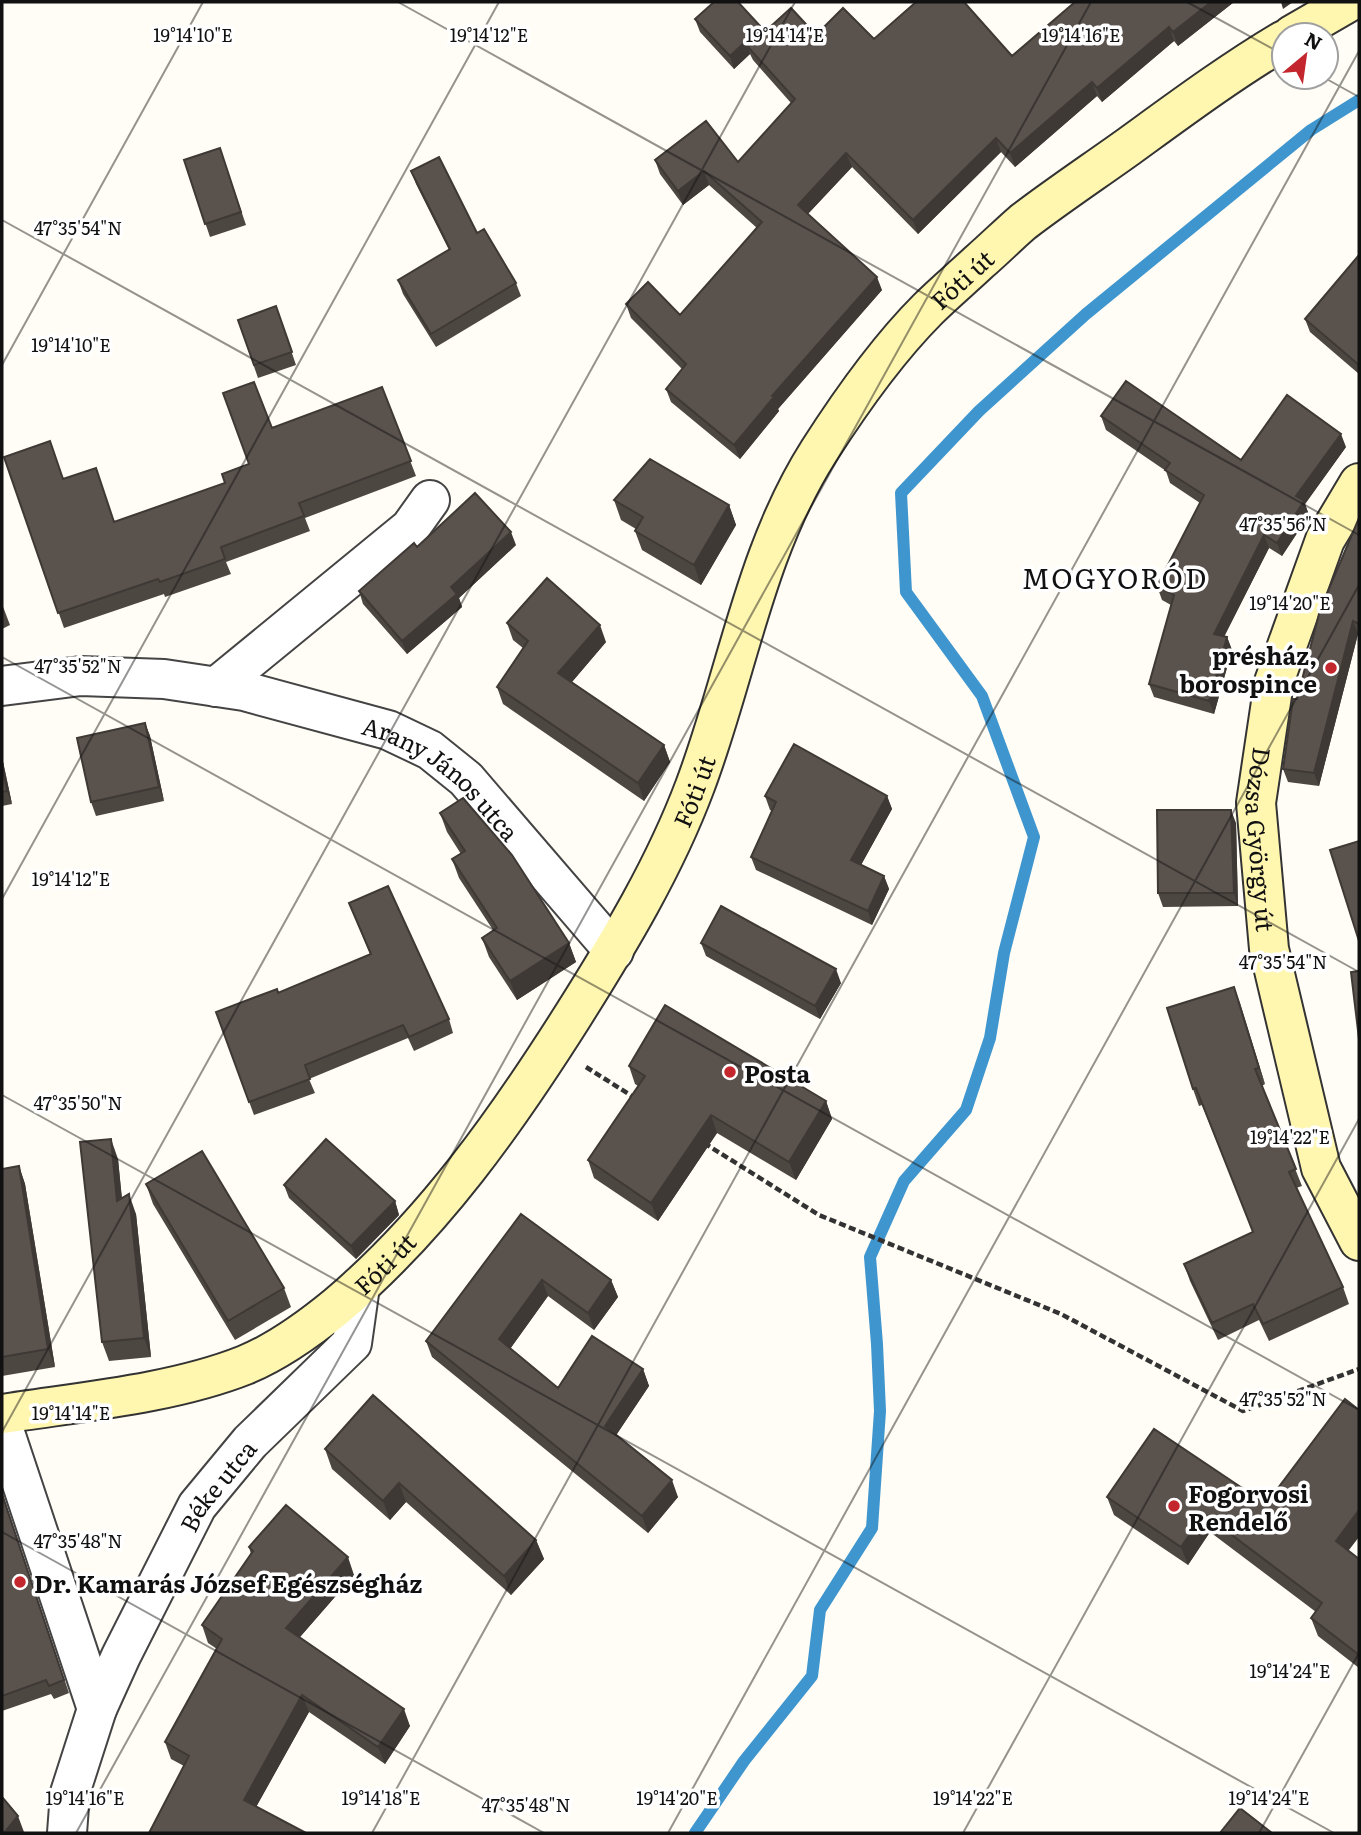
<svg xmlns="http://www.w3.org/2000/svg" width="1361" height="1835" viewBox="0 0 1361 1835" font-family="Literata,serif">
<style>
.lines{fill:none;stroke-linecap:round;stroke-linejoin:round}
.stream{stroke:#3f96cf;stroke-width:12}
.street-casing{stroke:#444;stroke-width:42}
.secondary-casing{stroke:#333;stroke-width:42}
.path{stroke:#333;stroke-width:4.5;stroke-dasharray:7 3.5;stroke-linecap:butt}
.street{stroke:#fff;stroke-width:38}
.secondary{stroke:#fff6b0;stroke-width:38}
.wall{fill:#4d4742}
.shaded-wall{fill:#3f3936}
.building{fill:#5a524d;stroke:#3f3936;stroke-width:2}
.ticks{fill:none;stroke:#111;stroke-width:2;stroke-opacity:0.45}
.poi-dot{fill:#c4262e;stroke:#fff;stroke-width:2.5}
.labels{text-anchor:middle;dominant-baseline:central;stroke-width:7;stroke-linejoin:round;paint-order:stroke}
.street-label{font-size:24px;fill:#111;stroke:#fff}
.poi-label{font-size:24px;font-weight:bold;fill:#111;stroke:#fff;text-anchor:start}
.quarter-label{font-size:28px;letter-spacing:2px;fill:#111;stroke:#fff}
.ticks-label{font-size:18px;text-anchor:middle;fill:#111;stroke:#fff;stroke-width:7;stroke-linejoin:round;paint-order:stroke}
</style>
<rect width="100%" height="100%" fill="#fffdf5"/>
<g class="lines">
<path class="stream" d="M695 1833 744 1761 812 1676 820 1610 872 1528 880 1411 877 1344 870 1257 904 1181 966 1110 990 1038 1004 953 1034 837 982 696 906 592 901 493 979 411 1086 314 1311 130 1359 100"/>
<defs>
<g id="street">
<path id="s1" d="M2 686 81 676 164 679 244 691 388 730 430 750 466 779 614 951"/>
<path d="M216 687 410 528 430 500"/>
<path d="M2 1424 97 1709"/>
<path id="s2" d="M67 1833 70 1793 97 1709 121 1656 197 1506 250 1442 352 1343 360 1286"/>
</g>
<g id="secondary">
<path d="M1292 35 1349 2"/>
<path id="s3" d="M1359 483 1325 540 1274 682 1256 803 1269 949 1321 1168 1359 1241"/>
<path id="s4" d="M2 1414C79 1402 172 1394 245 1365 279 1351 309 1329 337 1306 434 1224 507 1120 574 1014 620 941 665 866 695 786 737 675 754 553 819 451 851 401 886 351 928 309 944 293 962 278 979 262 994 249 1008 235 1023 222 1057 196 1093 172 1128 147 1179 110 1230 72 1284 40"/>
</g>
</defs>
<use href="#street" class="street-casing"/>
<use href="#secondary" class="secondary-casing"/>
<path class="path" d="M586 1067 635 1098
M704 1143 819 1215 1061 1314 1243 1411 1359 1369"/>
<use href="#street" class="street"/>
<use href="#secondary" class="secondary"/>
</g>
<path class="wall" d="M1075 2H1234L1178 46 1174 41 1102 102 1097 96 1015 167 1001 152 918 234 852 167 808 214 882 290 778 409 779 411 740 459 671 402 666 389 682 369 631 318 626 304 680 315 757 228 709 185 683 205 660 174 655 160 738 162 791 103 753 60 750 54 734 69 700 32 695 19 763 33 874 39 1012 56Z
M220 148 246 225 210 237 184 160Z
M411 171 477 233 516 283 521 296 436 347 403 294 398 280 449 250 416 184Z
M1359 255V374L1310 332 1305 319Z
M276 306 296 365 258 378 238 320Z
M382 387 416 476 305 518 310 531 226 562 231 574 165 597 164 594 64 628 4 457 64 479 115 522 225 483 249 464 272 428Z
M1101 416 1241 460 1346 447 1305 504 1309 515 1282 556 1269 548 1224 636 1227 637 1232 650 1214 714 1154 697 1149 684 1171 605 1162 600 1157 586 1200 503 1170 483 1166 471 1106 430Z
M614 500 729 505 736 525 701 585 642 550 635 531 636 529 621 520Z
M1359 518V635L1358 634 1319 786 1288 782 1283 769 1297 699Z
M516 545 459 598 462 607 407 654 363 604 359 591 417 547Z
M2 604 10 625 2 629Z
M507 623 606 642 572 682 664 745 670 762 644 801 503 704 497 687 523 648 513 640Z
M145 723 150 736 164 801 96 816 91 802Z
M2 757 12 804 2 806Z
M765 796H887L892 809 861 865 884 876 889 889 872 925 756 870 751 857 772 811 770 810Z
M440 813 569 943 576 962 517 1000 489 957 482 938 493 930 459 878 452 859 461 854 447 832Z
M1236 823 1238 906 1163 907 1158 893Z
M349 903 449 1019 453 1033 414 1051 408 1038 309 1079 315 1093 254 1115 216 1012 278 993 370 954Z
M701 943 841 983 820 1019 706 956Z
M1234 987 1265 1084 1262 1086 1302 1186 1296 1188 1343 1287 1349 1304 1269 1341 1259 1320 1218 1340 1190 1281 1184 1264 1253 1232 1202 1105 1199 1106 1193 1089Z
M629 1066 826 1101 832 1119 796 1180 717 1133 658 1221 594 1178 588 1160 638 1086 635 1084Z
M118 1159 122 1199 136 1214 151 1357 109 1361 102 1342Z
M19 1166 25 1184 55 1367 2 1376V1169Z
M146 1184 284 1288 291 1307 235 1340 153 1204Z
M284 1185 395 1201 399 1215 356 1259 289 1198Z
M521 1214 611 1280 618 1297 594 1330 548 1296 510 1349 558 1388 643 1369 649 1386 616 1435 678 1497 648 1533 432 1357 426 1341Z
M325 1449 536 1540 544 1559 511 1595 406 1502 390 1520 332 1469Z
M2 1492 69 1693 54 1699 51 1694 2 1711Z
M1107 1497 1266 1504 1348 1551 1359 1559V1668L1318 1636 1311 1618 1316 1612 1210 1532 1188 1565 1114 1515Z
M249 1547 354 1575 300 1637 410 1726 385 1764 309 1712 256 1807 149 1833 184 1766 171 1759 165 1742 217 1649 208 1643 202 1625 251 1554Z"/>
<path class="shaded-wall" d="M1211 2H1234L1178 46 1173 32Z
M1281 2H1293L1283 9Z
M761 27 766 40 748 47 750 54 734 69 730 56Z
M1169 27 1174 41 1102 102 1097 88Z
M1092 82 1097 96 1015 167 1010 153Z
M996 138 1001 152 918 234 913 220Z
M846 153 852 167 803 219 798 205Z
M704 171 709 185 683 205 678 191Z
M877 277 882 290 778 409 779 411 740 459 734 445 772 396Z
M1341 434 1346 447 1305 504 1309 515 1282 556 1277 543 1296 496Z
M729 505 736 525 701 585 694 565Z
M511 532 516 545 459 598 462 607 407 654 402 641 451 587Z
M1264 535 1269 548 1219 647 1214 634Z
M1353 621 1358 634 1319 786 1314 773Z
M600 625 606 642 565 690 558 673Z
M1227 637 1232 650 1214 714 1209 701Z
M145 723 150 736 164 801 159 787Z
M664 745 670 762 644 801 638 783Z
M2 757 12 804 7 791 2 765Z
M887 796 892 809 856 874 851 860Z
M1231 810 1236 823 1238 906 1234 893Z
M884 876 889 889 872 925 868 911Z
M569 943 576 962 517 1000 510 981Z
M836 969 841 983 820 1019 815 1006Z
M1234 987 1240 1003 1265 1084 1259 1068Z
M826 1101 832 1119 796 1180 789 1162Z
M711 1115 717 1133 658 1221 651 1203Z
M111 1139 118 1159 124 1221 117 1201Z
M19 1166 25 1184 55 1367 48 1349Z
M129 1194 136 1214 151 1357 144 1338Z
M395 1201 399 1215 356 1259 351 1246Z
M542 1280 548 1296 505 1356 499 1339Z
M611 1280 618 1297 594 1330 588 1313Z
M643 1369 649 1386 611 1443 605 1426Z
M672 1480 678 1497 648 1533 642 1516Z
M399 1483 406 1502 390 1520 383 1501Z
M1359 1510V1537L1342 1559 1336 1541Z
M1204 1514 1210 1532 1188 1565 1181 1547Z
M536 1540 544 1559 511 1595 504 1576Z
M348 1557 354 1575 293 1645 286 1628Z
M302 1695 309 1712 250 1818 244 1800Z
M404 1709 410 1726 385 1764 378 1747Z
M18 1816 24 1832 23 1833H4Z"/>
<path class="building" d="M714 2H738L761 27 730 56 695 19Z
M916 2H964L1012 56 1075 2H1211L1173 32 1169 27 1097 88 1092 82 1010 153 996 138 913 220 846 153 798 205 877 277 772 396 774 397 734 445 666 389 686 364 626 304 648 282 680 315 762 222 704 171 678 191 655 160 706 121 738 162 795 99 748 47 791 8 816 35 843 8 874 39Z
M220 148 241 212 205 224 184 160Z
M439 157 477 233 484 229 516 283 431 334 398 280 450 249 411 171Z
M1359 255V365L1305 319Z
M276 306 292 352 254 365 238 320Z
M1126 381 1241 460 1287 395 1341 434 1296 496 1304 501 1277 543 1264 535 1214 634 1227 637 1209 701 1149 684 1174 595 1157 586 1204 495 1165 470 1170 463 1101 416Z
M254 382 272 428 382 387 411 461 299 503 304 516 221 547 225 559 160 582 158 579 58 613 4 457 50 441 63 479 96 468 114 522 225 483 222 474 249 464 223 393Z
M650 459 729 505 694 565 635 531 643 517 614 500Z
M475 493 511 532 451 587 457 594 402 641 359 591 414 543 417 547Z
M1359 518V624L1353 621 1314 773 1283 769 1293 699H1297L1320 610Z
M547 578 600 625 558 673 664 745 638 783 497 687 528 641 507 623Z
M145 723 159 787 91 802 77 738Z
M794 744 887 796 851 860 884 876 868 911 751 857 776 802 765 796Z
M2 765 7 791 2 792Z
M463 798 512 855 569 943 510 981 482 938 497 928 452 859 465 851 440 813Z
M1157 810H1231L1234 893H1158Z
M1359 841V941L1330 850Z
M388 886 449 1019 409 1037 403 1025 305 1065 310 1079 249 1102 216 1012 277 989 278 993 371 954 349 903Z
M721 906 836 969 815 1006 701 943Z
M1359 971V1039L1351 972Z
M1234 987 1259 1068 1255 1069 1296 1169 1289 1172 1343 1287 1263 1324 1253 1304 1212 1323 1184 1264 1253 1232 1196 1088 1193 1089 1167 1008Z
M665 1005 826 1101 789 1162 711 1115 651 1203 588 1160 645 1076 629 1066Z
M111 1139 117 1201 129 1194 144 1338 102 1342 80 1142Z
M326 1139 395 1201 351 1246 284 1185Z
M202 1151 284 1288 228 1321 146 1184Z
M19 1166 48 1349 2 1357V1169Z
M521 1214 611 1280 588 1313 542 1280 499 1339 558 1388 592 1336 643 1369 605 1426 672 1480 642 1516 426 1341Z
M373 1395 536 1540 504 1576 399 1483 383 1501 325 1449Z
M1345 1399 1359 1410V1510L1336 1541 1359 1559V1652L1358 1654 1311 1618 1322 1603 1204 1514 1181 1547 1107 1497 1154 1429 1266 1504Z
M2 1494 64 1680 49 1686 46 1680 2 1696Z
M286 1505 348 1557 286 1628 404 1709 378 1747 302 1695 244 1800 306 1833H149L189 1756 165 1742 222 1639 202 1625 253 1551 249 1547Z
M2 1797 18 1816 4 1833H2Z
M1240 1808 1272 1833H1220Z"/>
<path class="ticks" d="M398 2 1359 535M1187 2 1284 55M1323 77 1359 97M2 220 1359 972M2 365 203 2M2 657 1359 1410M2 899 499 2M2 1095 1334 1833M2 1432 795 2M2 1532 544 1833M76 1833 1091 2M372 1833 1359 51M668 1833 1359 585M963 1833 1359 1119M1259 1833 1359 1653"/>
<g class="poi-dot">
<circle cx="1331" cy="668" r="7"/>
<circle cx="730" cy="1072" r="7"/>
<circle cx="1174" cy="1506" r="7"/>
<circle cx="20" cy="1582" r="7"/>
</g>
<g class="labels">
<g class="street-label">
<text stroke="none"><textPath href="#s4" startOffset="1577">Fóti út</textPath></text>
<text stroke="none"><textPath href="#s1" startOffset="464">Arany János utca</textPath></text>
<text stroke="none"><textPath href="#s4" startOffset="989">Fóti út</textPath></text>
<text stroke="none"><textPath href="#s3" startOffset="376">Dózsa György út</textPath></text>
<text stroke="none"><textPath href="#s4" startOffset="422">Fóti út</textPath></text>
<text stroke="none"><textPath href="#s2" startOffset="383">Béke utca</textPath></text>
</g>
<g class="poi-label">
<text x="1317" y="654" text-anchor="end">présház,<tspan x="1317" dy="28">borospince</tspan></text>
<text x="744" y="1072">Posta</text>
<text x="1188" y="1492">Fogorvosi<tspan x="1188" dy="28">Rendelő</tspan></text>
<text x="34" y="1582">Dr. Kamarás József Egészségház</text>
</g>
<g class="quarter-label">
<text x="1115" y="577">MOGYORÓD</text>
</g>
</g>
<g class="ticks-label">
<text x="193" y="42">19°14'10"E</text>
<text x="489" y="42">19°14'12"E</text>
<text x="785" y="42">19°14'14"E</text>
<text x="1081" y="42">19°14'16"E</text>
<text x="78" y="235">47°35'54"N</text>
<text x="71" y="352">19°14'10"E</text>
<text x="1283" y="531">47°35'56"N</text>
<text x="1290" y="610">19°14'20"E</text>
<text x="78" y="673">47°35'52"N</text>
<text x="71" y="886">19°14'12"E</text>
<text x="1283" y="969">47°35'54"N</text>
<text x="78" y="1110">47°35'50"N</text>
<text x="1290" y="1144">19°14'22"E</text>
<text x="1283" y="1406">47°35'52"N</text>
<text x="71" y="1420">19°14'14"E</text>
<text x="78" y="1548">47°35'48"N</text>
<text x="1290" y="1678">19°14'24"E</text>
<text x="85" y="1805">19°14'16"E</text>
<text x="381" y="1805">19°14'18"E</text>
<text x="677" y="1805">19°14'20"E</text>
<text x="973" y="1805">19°14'22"E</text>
<text x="1269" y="1805">19°14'24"E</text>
<text x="526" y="1812">47°35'48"N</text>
</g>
<rect width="1361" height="1835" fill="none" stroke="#111111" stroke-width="7"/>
<g transform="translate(1305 56) rotate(29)"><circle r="33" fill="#ffffff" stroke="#a0a0a0" stroke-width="2"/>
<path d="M0-5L12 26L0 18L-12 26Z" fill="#c4262e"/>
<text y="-10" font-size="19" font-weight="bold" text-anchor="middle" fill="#111111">N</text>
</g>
</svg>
